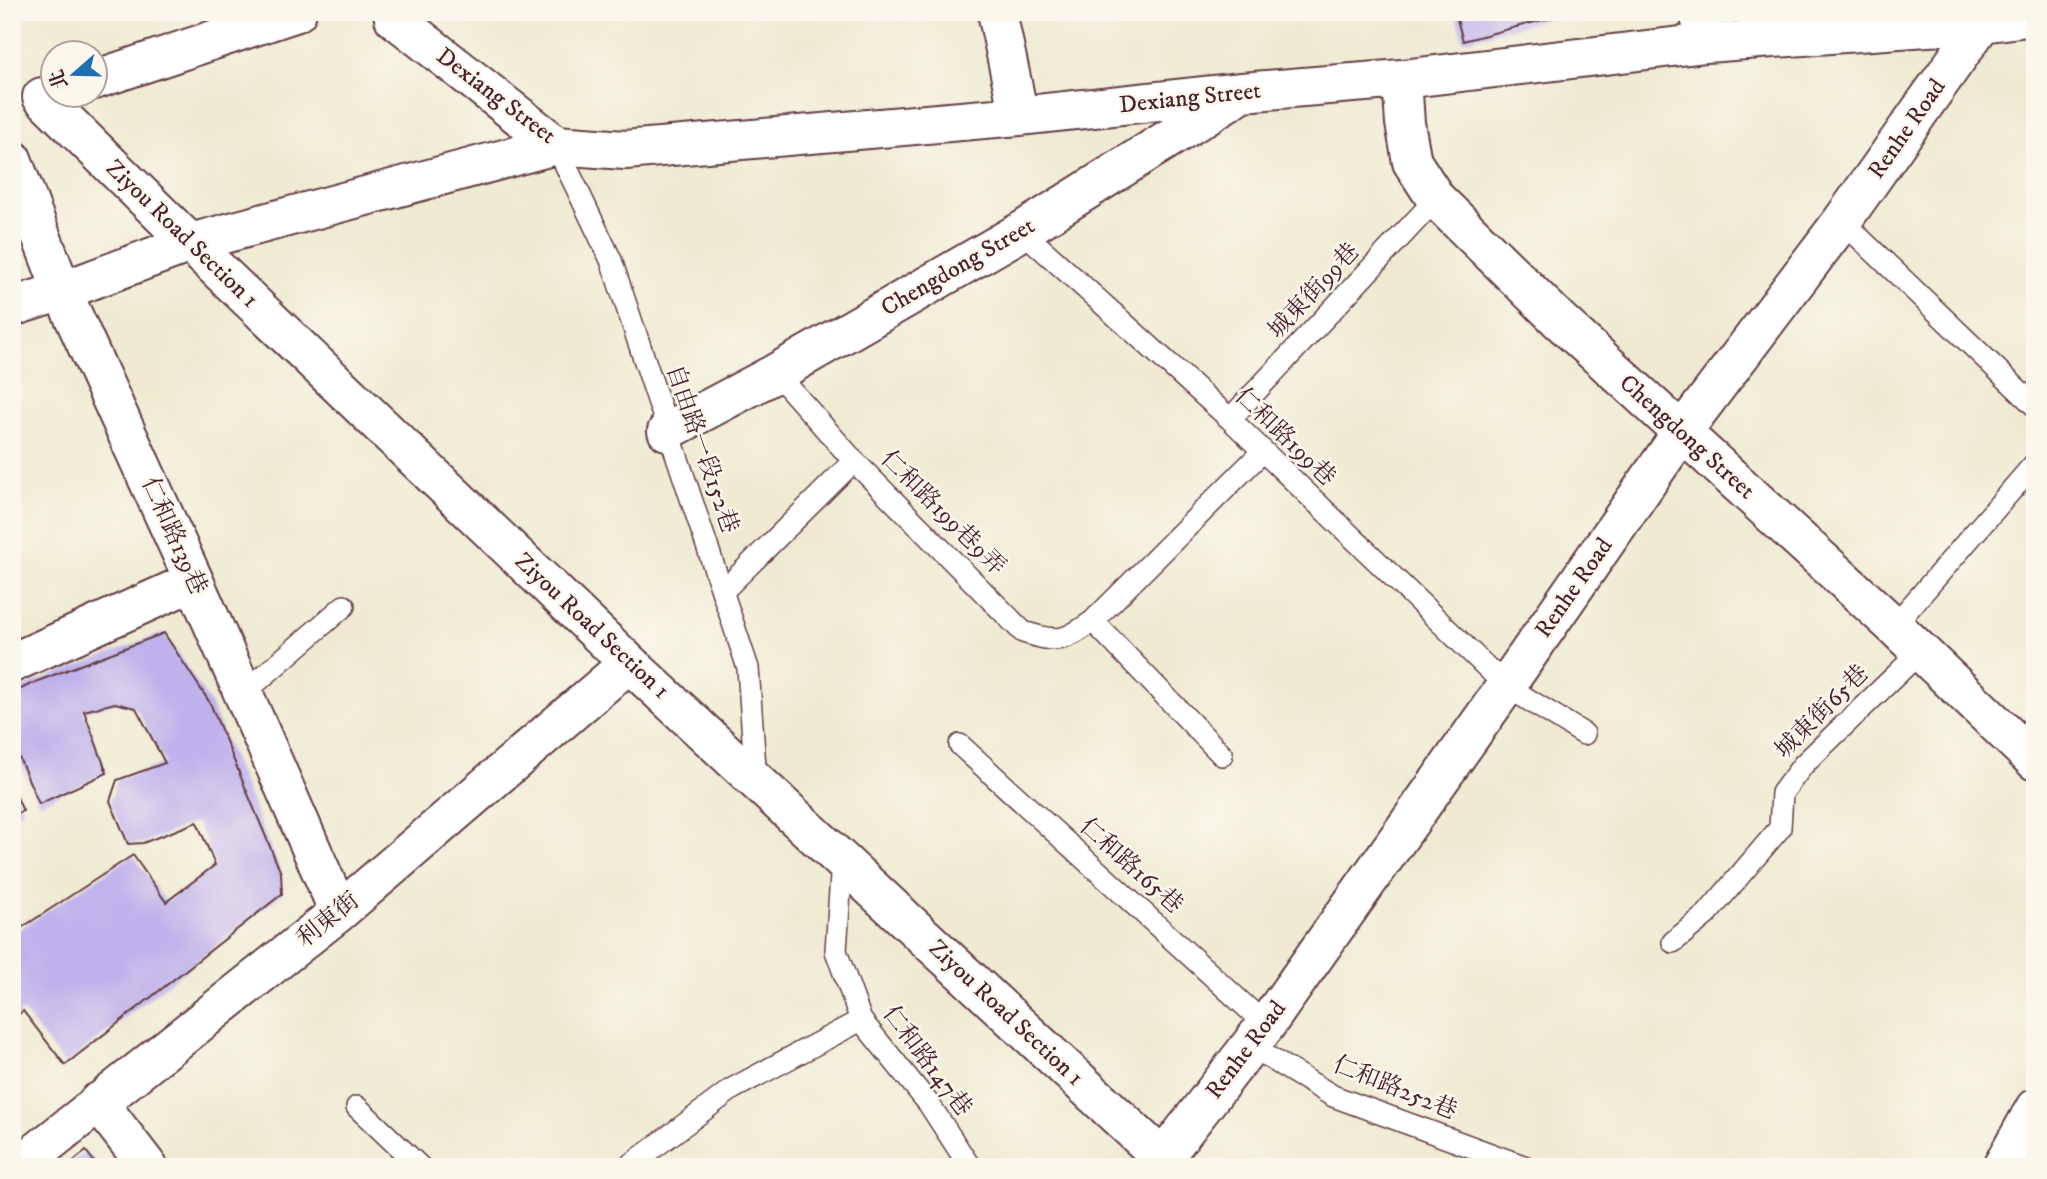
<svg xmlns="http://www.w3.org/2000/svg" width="2047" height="1179" viewBox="0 0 2047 1179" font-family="'IM FELL DW Pica','Noto Serif TC',serif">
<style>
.building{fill:#bfb1eb}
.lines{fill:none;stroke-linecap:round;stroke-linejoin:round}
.service-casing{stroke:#633d44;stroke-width:24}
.minor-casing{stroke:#633d44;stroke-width:42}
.service{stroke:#fff;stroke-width:21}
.minor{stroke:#fff;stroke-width:38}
.labels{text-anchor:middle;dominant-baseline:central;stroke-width:5;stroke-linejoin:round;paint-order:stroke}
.street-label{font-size:24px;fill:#4a1f2b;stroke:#fbf7ec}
</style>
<rect width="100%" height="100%" fill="#fbf7ec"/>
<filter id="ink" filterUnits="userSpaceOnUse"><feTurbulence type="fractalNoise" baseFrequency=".0143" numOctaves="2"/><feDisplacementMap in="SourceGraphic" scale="14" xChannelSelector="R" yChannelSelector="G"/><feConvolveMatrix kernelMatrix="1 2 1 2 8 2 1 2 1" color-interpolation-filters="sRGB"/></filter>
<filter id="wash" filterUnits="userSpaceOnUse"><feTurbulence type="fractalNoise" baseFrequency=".00686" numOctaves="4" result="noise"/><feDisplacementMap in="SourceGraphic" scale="28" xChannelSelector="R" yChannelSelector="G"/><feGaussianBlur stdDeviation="1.57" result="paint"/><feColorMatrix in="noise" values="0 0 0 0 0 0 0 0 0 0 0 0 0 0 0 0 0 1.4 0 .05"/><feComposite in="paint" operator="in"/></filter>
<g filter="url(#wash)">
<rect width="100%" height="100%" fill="#efead1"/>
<g id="blocks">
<path class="building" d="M1455 12H1553L1554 17 1463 41Z
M164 633 210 703 281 873 282 894 65 1065 23 1011 12 1019V934L133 855 166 902 215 865 197 822 143 843 128 844 110 801 117 780 165 763 136 708 115 703 84 711 107 773 39 804 17 753 12 755V693L38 681Z
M12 786 23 811 12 815Z
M86 1151 98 1167H66Z"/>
</g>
</g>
<g filter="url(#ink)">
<use href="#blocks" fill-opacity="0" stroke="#633d44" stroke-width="2"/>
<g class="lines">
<defs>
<path id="service" d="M556 145 611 260 748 668 756 781
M1842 221 2035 406
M1022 231 1230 419 1506 686 1584 734
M776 373 854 461 1023 632C1058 643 1064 642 1093 621L1262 452
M1230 419 1436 199
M723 591 854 461
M1093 621 1222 755
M1894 626 2035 463
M244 693 344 606
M960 745 1266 1025
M842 860 836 951 861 1020 929 1104 970 1167
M1673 942 1707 914 1780 828 1782 793 1803 765 1920 652
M1250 1046 1333 1096 1526 1167
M357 1107 420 1167
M628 1167 732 1089 861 1020"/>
<path id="minor" d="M393 12 394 18 556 145 625 150 1019 116 1242 92 1402 79 1706 43 1982 23 2035 16
M997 12 1019 116
M1699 12 1706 43
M1402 79 1405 123 1412 162 1436 199 1559 320 1894 626 2035 761
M94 80 297 12
M42 97 190 243 629 663 1172 1167
M12 159 62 291 194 581 339 912
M12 307 62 291 190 243 556 145
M667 431 776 373 1022 231 1235 97
M12 663 194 581
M98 1102 148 1167
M18 1167 339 912 629 663
M1153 1167 1163 1158 1266 1025 1506 686 1682 432 1842 221 1982 23 1995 14
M2002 1167 2035 1108"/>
</defs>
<use href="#service" class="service-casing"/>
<use href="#minor" class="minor-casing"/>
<use href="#service" class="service"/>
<use href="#minor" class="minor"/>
</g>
</g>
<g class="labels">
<g class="street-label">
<text transform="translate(496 96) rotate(37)">Dexiang Street</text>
<text transform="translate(1190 98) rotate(-6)">Dexiang Street</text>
<text transform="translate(1907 129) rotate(-55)">Renhe Road</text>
<text transform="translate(182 234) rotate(44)">Ziyou Road Section 1</text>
<text transform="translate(958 267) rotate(-30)">Chengdong Street</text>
<text transform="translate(1314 291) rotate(-47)">城東街99巷</text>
<text transform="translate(1285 437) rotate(44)">仁和路199巷</text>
<text transform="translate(1687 437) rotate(42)">Chengdong Street</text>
<text transform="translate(702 449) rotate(71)">自由路一段152巷</text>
<text transform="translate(943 513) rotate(45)">仁和路199巷9弄</text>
<text transform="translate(174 536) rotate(66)">仁和路139巷</text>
<text transform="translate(1574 588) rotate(-55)">Renhe Road</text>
<text transform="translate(592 626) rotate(43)">Ziyou Road Section 1</text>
<text transform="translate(1822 712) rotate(-45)">城東街65巷</text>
<text transform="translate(1131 866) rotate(42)">仁和路165巷</text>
<text transform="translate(328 920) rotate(-39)">利東街</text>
<text transform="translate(1006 1013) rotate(43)">Ziyou Road Section 1</text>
<text transform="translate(1246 1050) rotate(-53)">Renhe Road</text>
<text transform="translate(927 1061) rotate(53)">仁和路147巷</text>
<text transform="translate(1395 1088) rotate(22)">仁和路252巷</text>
</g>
</g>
<rect width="2047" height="1179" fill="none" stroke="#fbf7ec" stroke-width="42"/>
<g transform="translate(74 74) rotate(250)"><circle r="33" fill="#fbf7ec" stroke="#b4a19f" stroke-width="2"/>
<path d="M0-5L12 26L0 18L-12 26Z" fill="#1f6fb2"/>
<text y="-10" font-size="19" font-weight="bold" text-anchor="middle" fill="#4a1f2b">北</text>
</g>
</svg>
